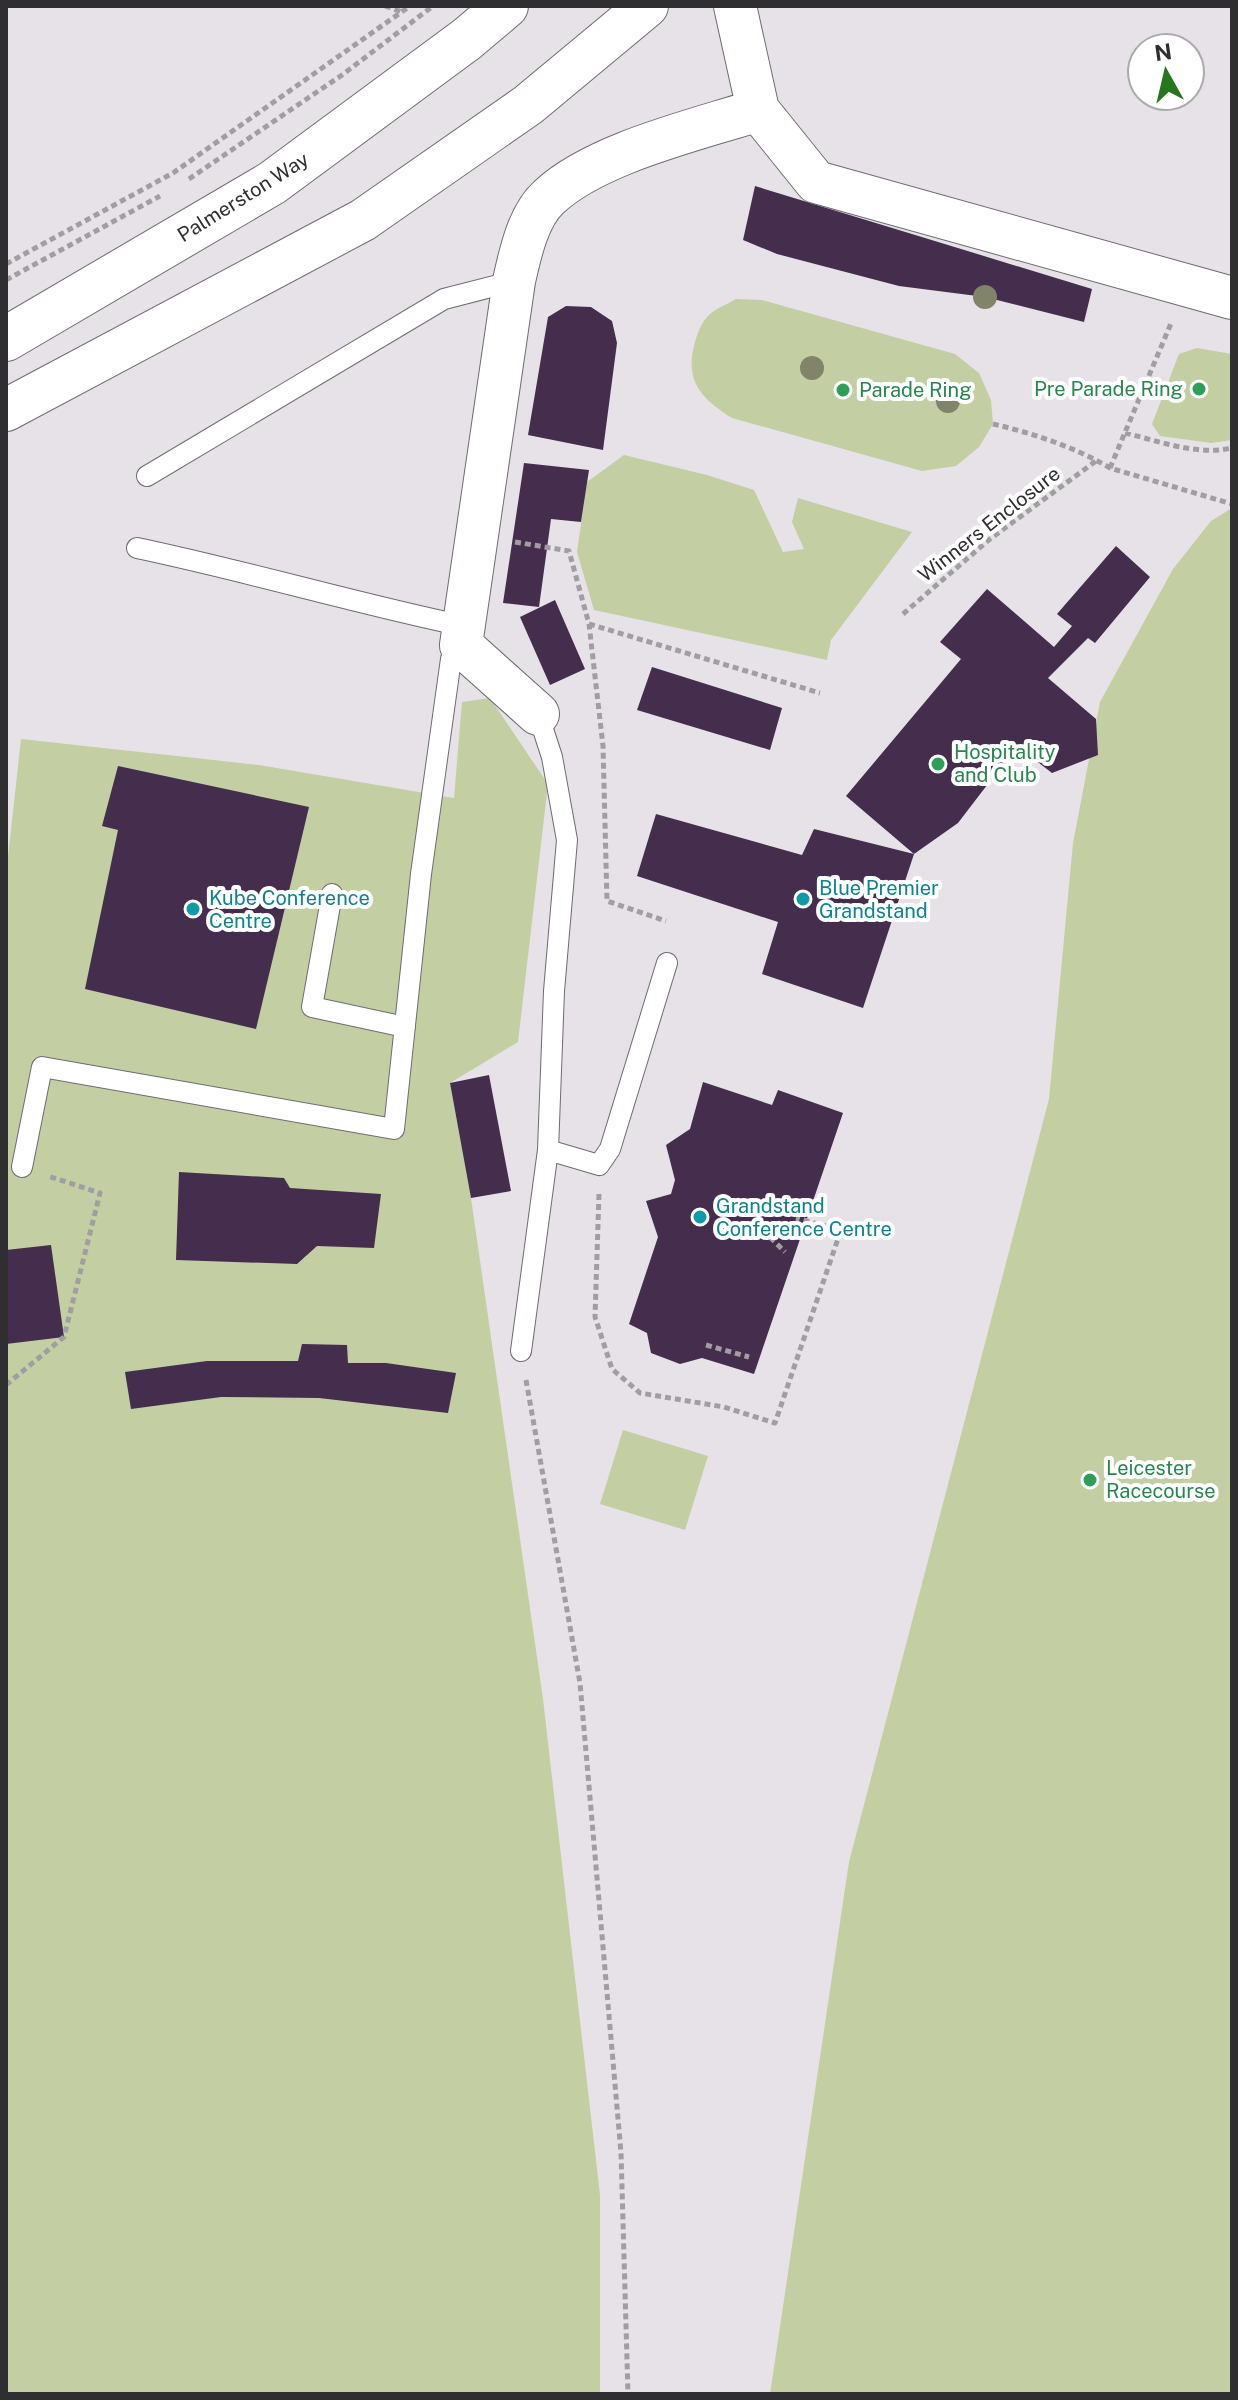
<svg xmlns="http://www.w3.org/2000/svg" width="1238" height="2400" viewBox="0 0 1238 2400" font-family="'Public Sans',sans-serif">
<style>
.green{fill:#c3cfa2}
.building{fill:#442d4d}
.lines{fill:none;stroke-linecap:round;stroke-linejoin:round}
.lane-casing{stroke:#6f6c71;stroke-width:22}
.street-casing{stroke:#6f6c71;stroke-width:44}
.highway-casing{stroke:#6f6c71;stroke-width:46}
.path{stroke:#a19ea2;stroke-width:5;stroke-dasharray:6 4;stroke-linecap:butt}
.lane{stroke:#fff;stroke-width:20}
.street{stroke:#fff;stroke-width:42}
.highway{stroke:#fff;stroke-width:44}
.tree{fill:#818469}
.leisure-dot{fill:#2e9e5b;stroke:#fff;stroke-width:3}
.culture-dot{fill:#0f9aa8;stroke:#fff;stroke-width:3}
.labels{text-anchor:middle;dominant-baseline:central;stroke-width:8;stroke-linejoin:round;paint-order:stroke}
.street-label{font-size:20px;fill:#2f2e30;stroke:#fff}
.leisure-label{font-size:20px;fill:#27864d;stroke:#fff;text-anchor:start}
.culture-label{font-size:20px;fill:#0d838f;stroke:#fff;text-anchor:start}
</style>
<rect width="100%" height="100%" fill="#e6e2e8"/>
<path class="green" d="M736 299 762 300 955 354 979 373 991 400 993 424 979 447 956 466 922 471 732 418C701 398 684 381 695 342 698 332 701 323 709 315 716 308 728 304 736 299Z
M1197 348 1232 354V440L1211 443 1160 436 1152 424 1179 354Z
M624 455 707 475 754 490 783 552 804 549 792 522 798 498 912 532 831 640 827 660 594 610 577 552 587 482Z
M1232 508V2394H770L849 1862 1049 1099 1073 843 1100 702 1173 569 1211 521Z
M490 698 548 784 518 1042 450 1083 471 1198 543 1699 600 2195V2394H6V875L21 739 259 765 454 798 462 702Z
M623 1430 708 1456 685 1530 600 1504Z"/>
<path class="building" d="M755 186 1092 289 1084 322 985 297 899 286 777 254 743 240Z
M566 306 591 307 612 321 617 343 603 450 528 435 548 317Z
M524 463 589 470 581 522 551 519 539 607 503 603Z
M1116 546 1150 577 1095 643 1088 638 1048 678 1096 719 1098 755 1052 773 1017 746 958 823 914 854 846 796 961 659 940 642 987 589 1054 647 1072 626 1057 614Z
M555 600 585 669 550 685 520 617Z
M652 667 782 708 770 750 637 710Z
M118 766 309 807 256 1029 85 989 118 830 102 826Z
M656 814 802 855 814 829 914 854 863 1008 762 974 778 922 637 876Z
M489 1075 511 1191 471 1198 450 1083Z
M703 1082 772 1105 778 1090 843 1113 754 1374 702 1358 680 1364 651 1353 647 1333 629 1324 658 1237 646 1201 671 1194 675 1180 666 1145 690 1129Z
M179 1172 284 1178 290 1188 381 1194 374 1248 317 1246 297 1264 176 1260Z
M51 1245 64 1337 6 1344V1250Z
M302 1344 347 1345 348 1363H386L456 1373 448 1413 319 1398 221 1397 131 1409 125 1372 207 1361H298Z"/>
<g class="lines">
<defs>
<path id="lane" d="M147 476 444 299 514 281
M137 548C247 571 354 603 464 626
M332 894 312 1007 405 1027
M548 1150 599 1165 610 1149 667 963
M22 1167 42 1067 394 1129 421 874 451 659 461 645
M521 1351 548 1150 554 991 567 840 552 757 538 714"/>
<path id="street" d="M735 6 758 110
M6 410 363 220 528 105 647 6
M538 714 461 645 514 281C520 254 528 216 549 197 596 153 696 130 758 110L816 182 1232 298"/>
<path id="highway" d="M6 339 272 183 467 39 506 6"/>
</defs>
<use href="#lane" class="lane-casing"/>
<use href="#street" class="street-casing"/>
<use href="#highway" class="highway-casing"/>
<path class="path" d="M385 6 402 12
M189 179 342 75 433 6
M6 264 173 173 410 6
M6 280 160 196
M993 424C1032 433 1075 447 1110 468L1232 504
M1125 433C1159 441 1197 456 1232 448
M1110 468 1172 321
M515 542 569 551 589 624 603 746 607 901 666 921
M903 614 990 539 1096 461
M589 624 820 693
M599 1194 595 1317 612 1369 640 1393 724 1407 775 1423 841 1230 796 1218
M756 1223 785 1252
M706 1345 749 1357
M526 1380 580 1683 621 2153 628 2394
M6 1385 64 1337 100 1193 48 1176"/>
<use href="#lane" class="lane"/>
<use href="#street" class="street"/>
<use href="#highway" class="highway"/>
</g>
<g class="tree">
<circle cx="985" cy="297" r="12"/>
<circle cx="812" cy="368" r="12"/>
<circle cx="948" cy="401" r="12"/>
</g>
<g class="leisure-dot">
<circle cx="1199" cy="389" r="8"/>
<circle cx="843" cy="390" r="8"/>
<circle cx="938" cy="764" r="8"/>
<circle cx="1090" cy="1480" r="8"/>
</g>
<g class="culture-dot">
<circle cx="803" cy="899" r="8"/>
<circle cx="193" cy="909" r="8"/>
<circle cx="700" cy="1217" r="8"/>
</g>
<g class="labels">
<g class="street-label">
<text transform="translate(243 197) rotate(-32)">Palmerston Way</text>
<text transform="translate(989 524) rotate(-38)">Winners Enclosure</text>
</g>
<g class="leisure-label">
<text x="1183" y="389" text-anchor="end">Pre Parade Ring</text>
<text x="859" y="390">Parade Ring</text>
<text x="954" y="752">Hospitality<tspan x="954" dy="23">and Club</tspan></text>
<text x="1106" y="1468">Leicester<tspan x="1106" dy="23">Racecourse</tspan></text>
</g>
<g class="culture-label">
<text x="819" y="888">Blue Premier<tspan x="819" dy="23">Grandstand</tspan></text>
<text x="209" y="898">Kube Conference<tspan x="209" dy="23">Centre</tspan></text>
<text x="716" y="1206">Grandstand<tspan x="716" dy="23">Conference Centre</tspan></text>
</g>
</g>
<rect width="1238" height="2400" fill="none" stroke="#2f2e30" stroke-width="16"/>
<g transform="translate(1166 72) rotate(352)"><circle r="38" fill="#ffffff" stroke="#acabac" stroke-width="2"/>
<path d="M0-6L14 30L0 20L-14 30Z" fill="#26761e"/>
<text y="-12" font-size="22" font-weight="bold" text-anchor="middle" fill="#2f2e30">N</text>
</g>
</svg>
